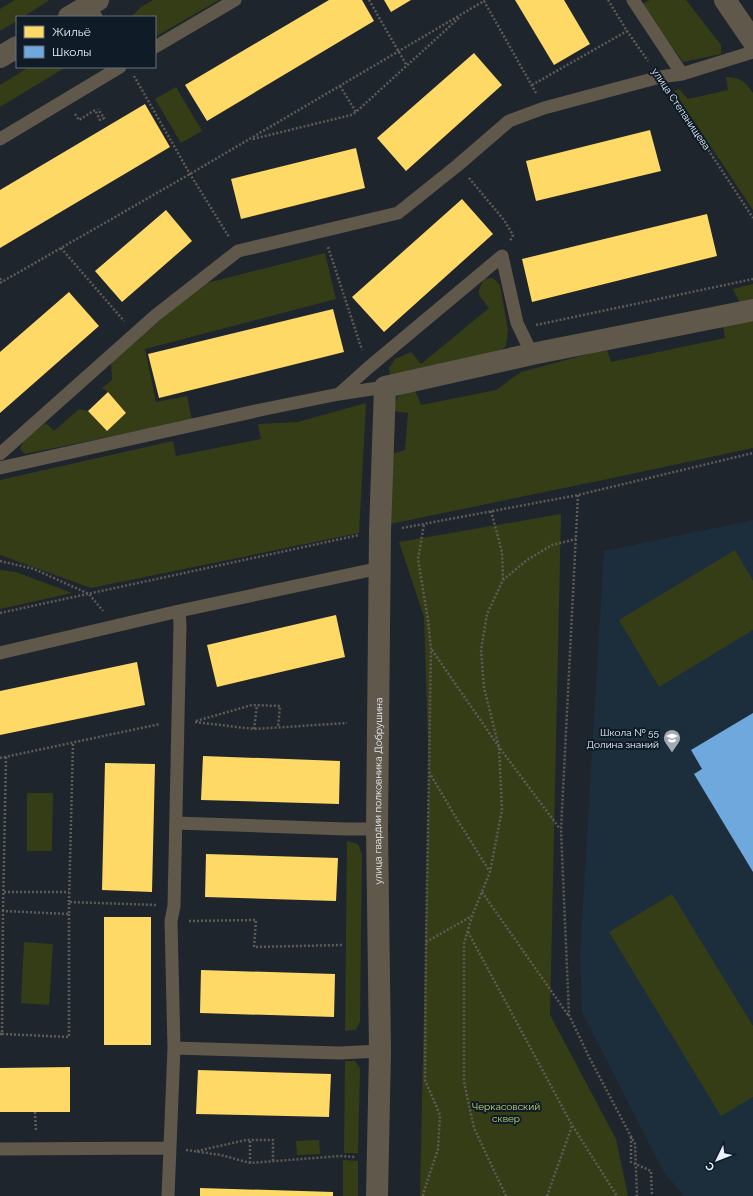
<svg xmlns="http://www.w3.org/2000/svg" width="753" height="1196" viewBox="0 0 753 1196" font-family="Raleway,sans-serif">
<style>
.built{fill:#1c2d3c}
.green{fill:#353d17}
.homes{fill:#ffd966}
.schools{fill:#6fa8dc}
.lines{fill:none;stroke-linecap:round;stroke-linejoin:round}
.path{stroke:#5f5b56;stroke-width:2.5;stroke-dasharray:2 2;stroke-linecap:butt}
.service{stroke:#60584b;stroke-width:13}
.minor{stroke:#60584b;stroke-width:22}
.tertiary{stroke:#60584b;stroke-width:22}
.labels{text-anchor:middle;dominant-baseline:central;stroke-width:4;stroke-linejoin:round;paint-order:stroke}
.street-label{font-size:10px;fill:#eaf2fb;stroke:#0f1c28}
.poi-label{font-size:10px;fill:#eaf2fb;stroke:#0f1c28;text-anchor:end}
.park-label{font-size:10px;fill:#c1d66f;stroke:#0f1c28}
</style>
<rect width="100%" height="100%" fill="#1f252c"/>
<path class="built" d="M753 520V1196H684L663 1171 582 1012 580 955 604 551Z"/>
<path class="green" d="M15 0H48V1L23 17H17V21L0 31V9Z
M153 0H219L155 37V17H131L141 7Z
M650 0H686L721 45V54L683 62 642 4Z
M29 67H66L0 107V85Z
M726 77C741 78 745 81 753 93V210L674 91 679 89 688 99 728 90Z
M176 87 202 131 181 143 155 99Z
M325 253 336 299 145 349 156 402 187 396 192 420 25 454 20 449 25 438 46 423 54 431 79 409 88 411 107 430 126 413 108 392 102 388 112 380 111 362 203 284Z
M493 278 500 285 508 330 506 346 499 352 390 375 389 368 395 359 411 352 421 364 489 308C479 294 475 296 484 279Z
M753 284V301L740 303 733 289Z
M753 319V448L603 480 390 524 392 454 405 450 408 413 393 411 397 397 414 388 421 405 496 390 521 372 607 349 611 362 725 338 723 325Z
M366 403 359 533 91 588 0 555V480L173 441 176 456 261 439 258 424 298 422Z
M561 514 550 1015 616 1139 628 1196H420L429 771 424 617 399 542Z
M735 550 753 581V630L659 687 619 620Z
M0 570 16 572 72 593 0 609Z
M27 793H53L52 851H27Z
M347 841 358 844 362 854 360 1021 356 1030 345 1031Z
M672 894 753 1026V1097L721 1116 609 932Z
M24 942 53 944 49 1005 21 1003Z
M345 1061H355L360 1068 358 1153H344Z
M319 1140 320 1154 297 1155 296 1141Z
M343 1160 358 1161V1196H343Z"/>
<path class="homes" d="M329 0H362L374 21 207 121 185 85Z
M384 0H411L391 12Z
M515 0H564L590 44 554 65Z
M474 53 502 85 406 171 377 138Z
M145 104 170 147 0 248V190Z
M650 130 661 171 536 201 526 161Z
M356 148 365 188 241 219 231 179Z
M462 199 493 234 384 332 352 297Z
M166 210 192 241 122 302 95 271Z
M707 214 717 256 532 302 522 259Z
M69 292 99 326 0 413V352Z
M333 309 344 352 159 398 148 354Z
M108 392 126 413 107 431 88 411Z
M336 615 345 657 217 687 207 645Z
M137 662 145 705 0 735V691Z
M203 756 340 761 339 804 201 800Z
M105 763 155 764 152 892 102 890Z
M206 854 338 858 336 901 205 897Z
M104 917H151V1045H104Z
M201 970 335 974 334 1017 200 1013Z
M70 1067V1112H0V1068Z
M198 1070 331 1074 329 1117 196 1114Z
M200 1188 333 1192V1196H200Z"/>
<path class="schools" d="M753 713V872L694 774 702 769 691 750Z"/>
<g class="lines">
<path class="path" d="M369 0 407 66
M608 0 627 31 648 61
M134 76 190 174 229 237
M532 85 627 31
M340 86 356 112 460 17
M671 93 753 218
M75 114 79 120 95 110 100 120 104 118 98 109
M253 139 351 115 356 112
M469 178 504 220 513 235 510 241
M328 247 362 350
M61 248 124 321
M0 278 2 282
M0 283 190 174 484 1 536 93
M536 325 753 279
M578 495 561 830 569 1015 589 1057 635 1144 637 1196
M491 511 502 552 503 579
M402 528 578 495 753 453
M0 561 34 569 89 594 103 611
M0 613 359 535
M432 650 499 747 560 829
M196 721 252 705 280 706 278 727
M195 722 254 729 347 723
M254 729 257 705
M0 758 160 724
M429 772 458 821 490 872
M4 892H69
M482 892 568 1015
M69 902 73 743
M3 911 6 757
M189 921 256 920 254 947 342 945
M468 932 572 1125 617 1196
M426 942 472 916
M0 1034H2L3 911 69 914V902L156 905
M2 1034 69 1037V914
M35 1112 36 1132
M631 1137V1162L651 1171 652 1196
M186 1150 221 1155 250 1163 340 1156 356 1157
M197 1151 246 1140H273V1162
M250 1163V1140
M423 1196 424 1191 438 1149 440 1115 425 1080 426 943 431 649 428 620 418 559 424 524
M506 1196 474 1128 464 1082V944L472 916 490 872 502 810 499 747 484 688 481 650 487 614 503 580 527 560 552 545 576 539
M547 1196 572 1126"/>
<path class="service" d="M86 0 96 17
M633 0 682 74
M155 47 235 0
M0 139 120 67
M339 394 368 368 502 256 517 323 532 354
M0 454 156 315 238 251 398 213 458 165 509 121 544 108 660 77 682 74 753 52
M0 468 265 409 339 394 385 387
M0 653 179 611 380 568
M176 823 345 829H377
M174 1048 340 1053 380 1051
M0 1149 170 1148
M168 1196 174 1048 171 921 174 906 180 625 179 611"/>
<path class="minor" id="s1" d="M377 1196 380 1051 377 829 380 531 385 387 532 354 753 310"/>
<path class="tertiary" d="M725 0 753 41
M69 17 98 0
M0 57 17 47"/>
</g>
<defs>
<symbol id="school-pin" viewBox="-11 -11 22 30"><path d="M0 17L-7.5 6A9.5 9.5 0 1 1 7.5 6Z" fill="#a3aab3" stroke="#0f1c28"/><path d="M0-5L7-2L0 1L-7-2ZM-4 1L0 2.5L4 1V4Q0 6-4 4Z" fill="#fff"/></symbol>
</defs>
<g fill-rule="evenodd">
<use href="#school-pin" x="662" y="728" width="20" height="27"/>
</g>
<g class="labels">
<g class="street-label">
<text transform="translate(681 109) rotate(56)">улица Степанищева</text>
<text stroke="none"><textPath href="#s1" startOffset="405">улица гвардии полковника Добрушина</textPath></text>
</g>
<g class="poi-label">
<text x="659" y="732">Школа № 55<tspan x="659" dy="12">Долина знаний</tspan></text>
</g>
<g class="park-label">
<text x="506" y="1106">Черкасовский<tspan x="506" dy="12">сквер</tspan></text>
</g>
</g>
<rect x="16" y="16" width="140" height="52" fill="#0f1c28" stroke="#67727c"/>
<rect x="24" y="26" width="20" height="12" fill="#ffd966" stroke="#67727c"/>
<text x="52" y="36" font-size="12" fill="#eaf2fb">Жильё</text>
<rect x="24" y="46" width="20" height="12" fill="#6fa8dc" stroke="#67727c"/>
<text x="52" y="56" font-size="12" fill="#eaf2fb">Школы</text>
<g transform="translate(717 1160) rotate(227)" stroke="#0f1c28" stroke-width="3" paint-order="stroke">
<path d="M0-3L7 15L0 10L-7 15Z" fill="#eaf2fb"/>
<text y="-6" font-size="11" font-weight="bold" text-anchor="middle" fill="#eaf2fb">С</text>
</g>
</svg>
